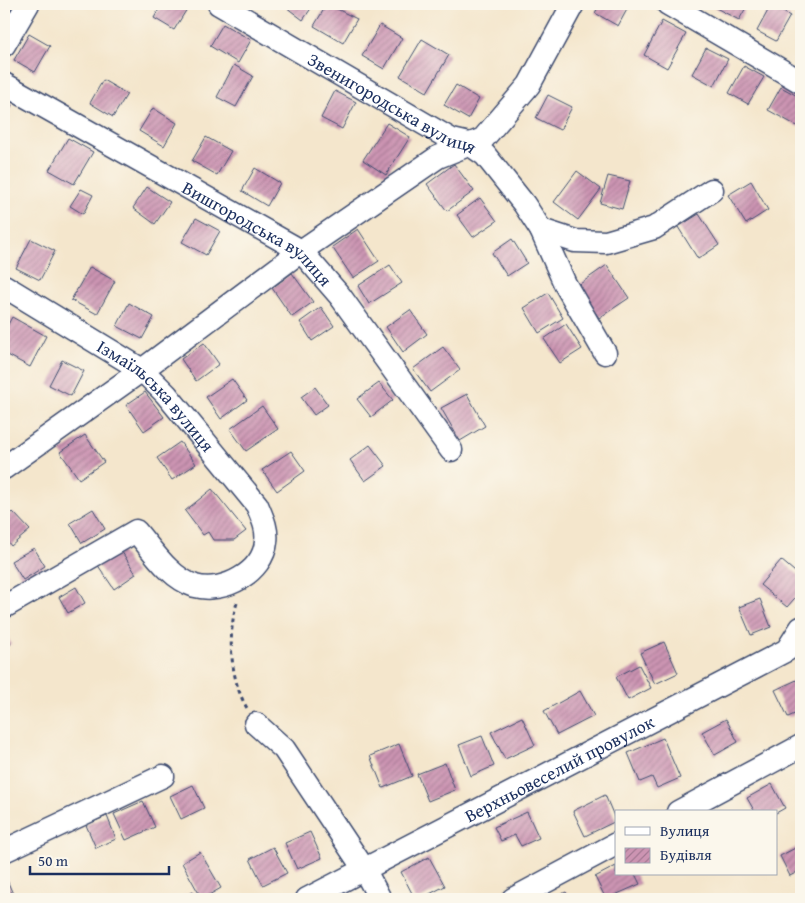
<svg xmlns="http://www.w3.org/2000/svg" width="805" height="903" viewBox="0 0 805 903" font-family="'Gentium Book Plus',serif">
<style>
.building{fill:url(#building-hatch)}
.lines{fill:none;stroke-linecap:round;stroke-linejoin:round}
.minor-casing{stroke:#3c4a6e;stroke-width:25}
.path{stroke:#3c4a6e;stroke-width:3;stroke-dasharray:4 4;stroke-linecap:butt}
.minor{stroke:#fff;stroke-width:22}
.labels{text-anchor:middle;dominant-baseline:central;stroke-width:4;stroke-linejoin:round;paint-order:stroke}
.street-label{font-size:18px;fill:#1b2f5e;stroke:#fbf7ec}
</style>
<defs>
<pattern id="building-hatch" width="6" height="6" patternUnits="userSpaceOnUse" patternTransform="scale(1.25)"><rect width="6" height="6" fill="#cc94b2"/><path d="M-1 1l2-2M0 6l6-6M5 7l2-2" fill="none" stroke="#a57994"/></pattern>
</defs>
<rect width="100%" height="100%" fill="#fbf7ec"/>
<filter id="ink" filterUnits="userSpaceOnUse"><feTurbulence type="fractalNoise" baseFrequency=".02" numOctaves="2"/><feDisplacementMap in="SourceGraphic" scale="10" xChannelSelector="R" yChannelSelector="G"/><feConvolveMatrix kernelMatrix="1 2 1 2 8 2 1 2 1" color-interpolation-filters="sRGB"/></filter>
<filter id="wash" filterUnits="userSpaceOnUse"><feTurbulence type="fractalNoise" baseFrequency=".0096" numOctaves="4" result="noise"/><feDisplacementMap in="SourceGraphic" scale="20" xChannelSelector="R" yChannelSelector="G"/><feGaussianBlur stdDeviation="1.12" result="paint"/><feColorMatrix in="noise" values="0 0 0 0 0 0 0 0 0 0 0 0 0 0 0 0 0 1.4 0 .05"/><feComposite in="paint" operator="in"/></filter>
<g filter="url(#wash)">
<rect width="100%" height="100%" fill="#f4e6cc"/>
<g id="blocks">
<path class="building" d="M162 4H190L174 30 154 18Z
M282 4H314L303 20Z
M327 4 357 19 343 43 314 26Z
M600 4H630L618 26 595 13Z
M715 4H748L739 20 714 7Z
M771 5 790 16 776 41 757 31Z
M662 21 686 34 667 68 644 55Z
M223 24 251 40 238 63 210 46Z
M380 25 402 38 384 69 362 56Z
M29 34 50 46 35 72 14 60Z
M422 39 449 55 427 92 400 76Z
M706 48 728 59 714 86 692 74Z
M234 65 253 76 236 107 217 97Z
M744 66 764 77 748 104 729 93Z
M103 80 127 94 113 117 90 103Z
M456 85 479 99 468 119 444 105Z
M781 87 801 98V122L799 127 768 110Z
M335 91 356 102 342 129 321 118Z
M548 95 572 107 560 130 536 118Z
M4 101 12 105 4 119Z
M153 108 177 123 164 146 139 131Z
M387 123 410 137 386 175 363 160Z
M206 137 231 151 217 175 192 161Z
M68 138 93 152 74 184 49 170Z
M454 164 474 191 447 211 427 184Z
M255 168 280 183 267 206 242 191Z
M577 171 601 189 578 220 554 202Z
M608 176 630 181 622 209 600 203Z
M751 181 768 210 746 224 728 195Z
M147 187 170 202 155 224 133 208Z
M81 189 93 195 83 214 70 206Z
M480 198 497 221 473 237 457 215Z
M699 214 719 245 698 259 678 227Z
M196 218 220 231 206 255 182 242Z
M358 229 379 261 353 278 332 247Z
M31 239 55 251 40 280 16 268Z
M512 239 527 263 507 276 492 253Z
M390 265 402 283 369 304 358 286Z
M607 265 629 298 599 318 577 286Z
M90 267 115 281 97 314 71 300Z
M292 273 313 302 292 317 272 288Z
M548 293 563 318 539 333 524 308Z
M129 303 154 317 142 339 117 326Z
M321 307 334 326 312 341 300 322Z
M410 310 427 334 403 352 386 327Z
M12 317 46 336 30 367 4 353V332Z
M566 324 582 349 560 363 544 339Z
M204 343 219 364 196 381 181 359Z
M443 347 460 370 430 392 413 369Z
M62 360 84 371 71 396 49 385Z
M232 379 247 400 221 419 206 397Z
M379 383 393 400 371 417 357 399Z
M315 387 328 405 314 415 301 397Z
M145 392 164 417 144 431 126 405Z
M467 394 485 426 460 441 441 408Z
M262 406 278 429 246 451 230 429Z
M85 435 104 462 79 479 60 452Z
M180 442 196 464 172 480 157 458Z
M370 445 386 466 365 481 350 460Z
M291 451 305 471 277 491 262 470Z
M212 489 246 531 234 540H213L208 532 203 535 185 511Z
M93 509 105 529 82 543 70 523Z
M13 512 30 530 11 546 4 537V520Z
M34 548 45 566 23 580 11 561Z
M120 549 136 574 114 589 97 564Z
M781 560 801 577V591L787 607 760 585Z
M76 587 85 603 68 613 59 597Z
M760 599 771 627 751 635 739 607Z
M4 628 11 644 4 647Z
M664 642 678 673 655 684 640 653Z
M639 665 651 688 628 700 616 677Z
M801 678V711L788 717 775 690Z
M580 691 594 716 557 735 544 711Z
M522 717 535 745 505 759 491 732Z
M726 719 738 742 715 755 702 732Z
M482 736 494 766 471 776 459 745Z
M663 738 680 778 657 788 652 777 640 782 628 753Z
M399 744 412 776 383 788 370 756Z
M445 763 455 790 428 801 417 774Z
M772 784 785 808 776 813 755 812 747 798Z
M193 785 204 808 181 819 170 796Z
M605 795 616 821 585 836 573 811Z
M143 801 155 827 126 840 114 814Z
M527 812 539 838 521 846 515 835 501 841 494 827Z
M107 816 116 839 96 848 86 825Z
M310 832 322 858 297 869 285 843Z
M801 845V870L790 876 780 856Z
M273 847 287 873 263 885 250 859Z
M200 852 221 888 202 899 182 863Z
M429 857 445 886 420 899H415L401 872Z
M616 866V874H635L640 884 606 899 595 877Z
M4 873 15 899H4Z
M193 892 197 899H176Z
M566 892 570 899H551Z"/>
</g>
</g>
<g filter="url(#ink)">
<use href="#blocks" fill-opacity="0" stroke="#3c4a6e" stroke-width="1"/>
<g class="lines">
<defs>
<g id="minor">
<path id="s1" d="M219 4 452 140 469 144 485 155 524 204 541 230 565 284 605 353"/>
<path d="M668 4 801 82"/>
<path d="M4 45 28 4"/>
<path id="s2" d="M4 84 301 251 340 296 451 450"/>
<path d="M541 230 575 241 606 242 654 228 712 190"/>
<path id="s3" d="M4 286 142 370 166 394 257 505C262 517 268 529 266 542 263 572 224 594 195 586 170 578 153 551 136 531L4 607"/>
<path d="M4 468 142 370 301 251 438 157 483 139 529 85 573 4"/>
<path d="M256 724 284 749 364 869 380 899"/>
<path d="M678 812 801 746"/>
<path d="M4 851 163 776"/>
<path id="s4" d="M307 899 787 650 801 628"/>
<path d="M513 899 616 844"/>
</g>
</defs>
<use href="#minor" class="minor-casing"/>
<path class="path" d="M237 603C227 633 230 680 247 708"/>
<use href="#minor" class="minor"/>
</g>
</g>
<g class="labels">
<g class="street-label">
<text stroke="none"><textPath href="#s1" startOffset="200">Звенигородська вулиця</textPath></text>
<text stroke="none"><textPath href="#s2" startOffset="295">Вишгородська вулиця</textPath></text>
<text stroke="none"><textPath href="#s3" startOffset="189">Ізмаїльська вулиця</textPath></text>
<text stroke="none"><textPath href="#s4" startOffset="284">Верхньовеселий провулок</textPath></text>
</g>
</g>
<rect width="805" height="903" fill="none" stroke="#fbf7ec" stroke-width="20"/>
<rect x="615" y="810" width="162" height="65" fill="#fbf7ec" stroke="#a1a7b3"/>
<rect x="625" y="827" width="25" height="8" fill="#ffffff" stroke="#a1a7b3"/>
<text x="660" y="836" font-size="15" fill="#1b2f5e">Вулиця</text>
<rect x="625" y="848" width="25" height="15" fill="url(#building-hatch)" stroke="#a1a7b3"/>
<text x="660" y="860" font-size="15" fill="#1b2f5e">Будівля</text>
<path d="M30 866v8h139v-8" fill="none" stroke="#1b2f5e" stroke-width="2.5"/>
<text x="38" y="866" font-size="15" fill="#1b2f5e" stroke="#fbf7ec" stroke-width="4" paint-order="stroke">50 m</text>
</svg>
